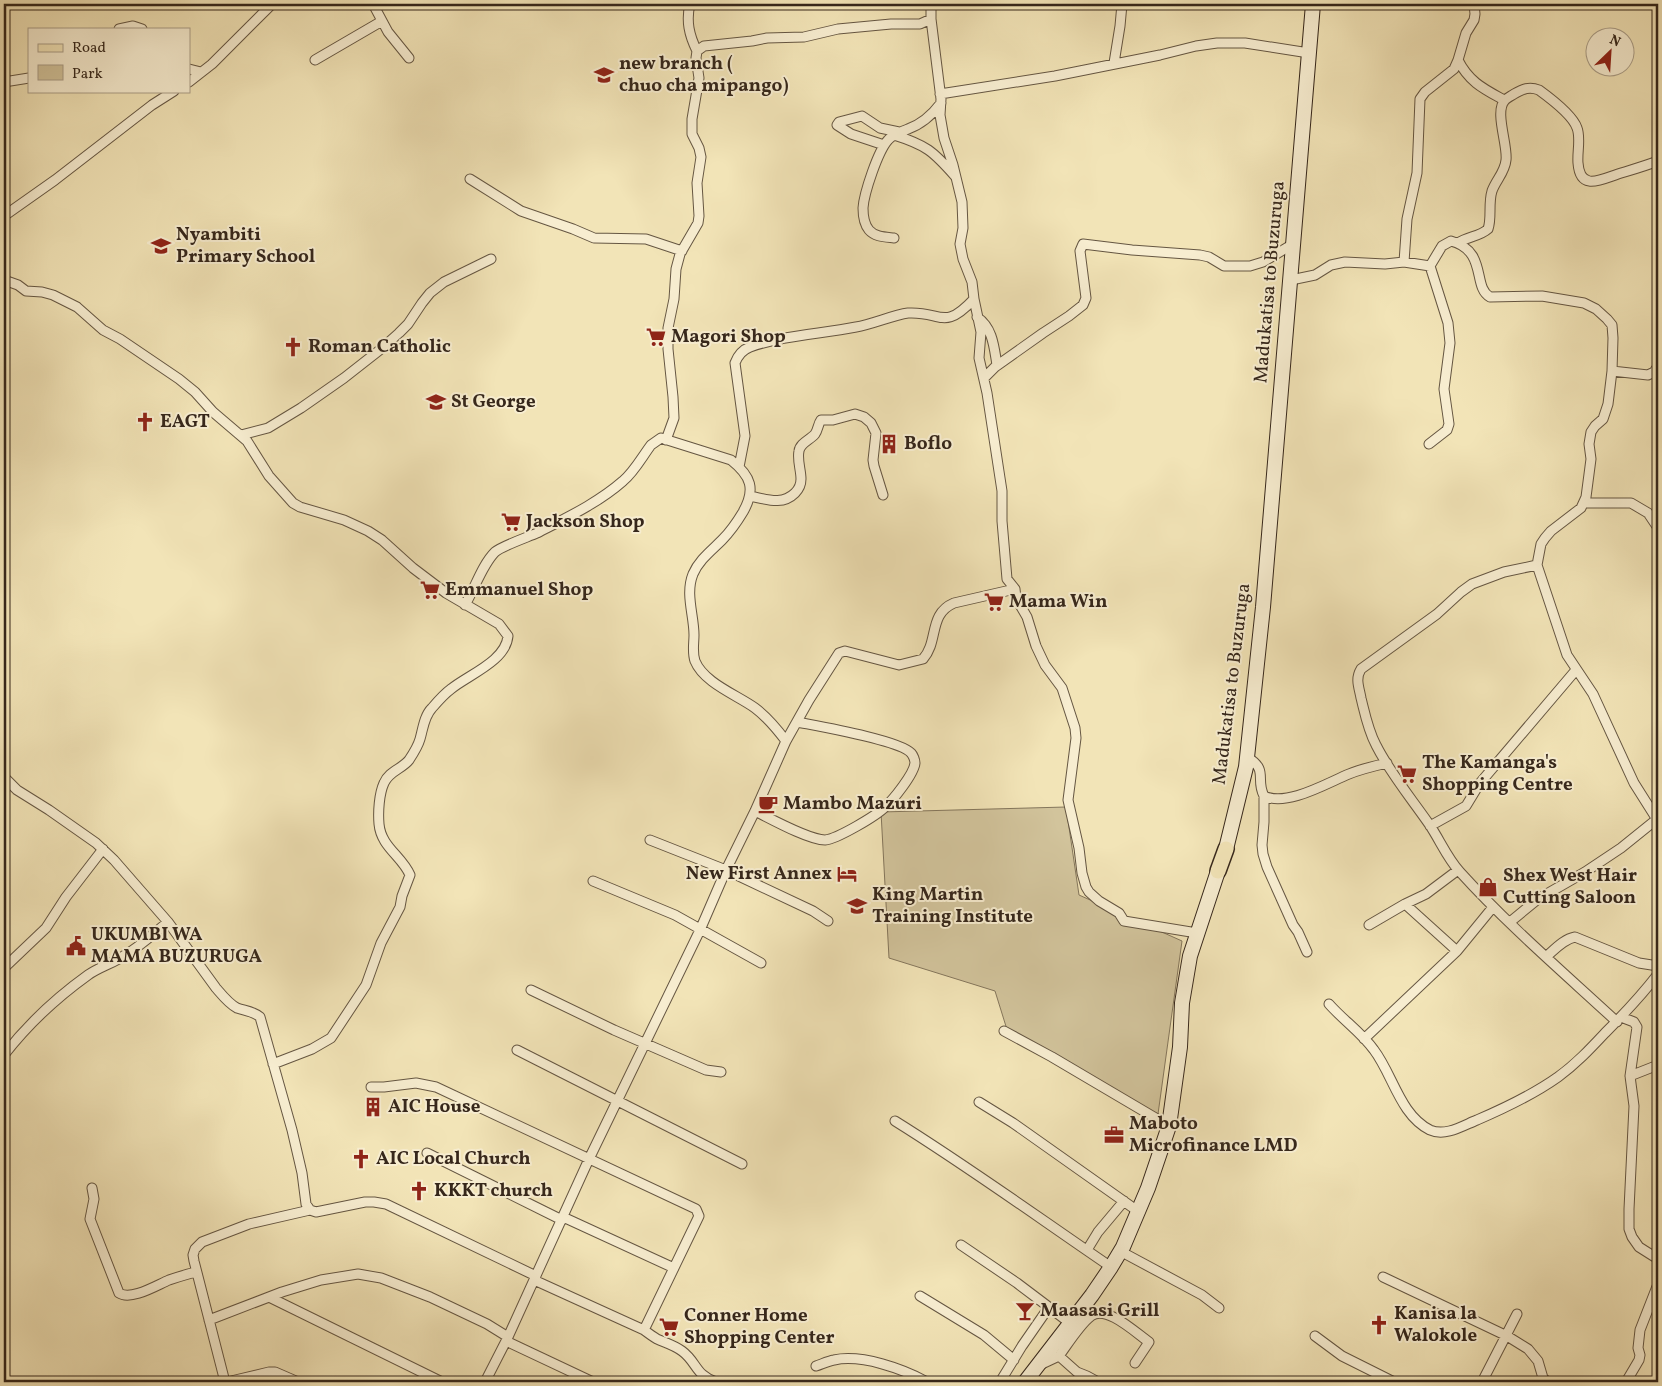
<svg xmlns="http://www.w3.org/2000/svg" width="1662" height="1386" viewBox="0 0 1662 1386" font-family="Vollkorn,serif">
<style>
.green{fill:#d2c49c;stroke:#84765c}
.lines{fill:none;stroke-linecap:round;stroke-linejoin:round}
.street-casing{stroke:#655642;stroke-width:11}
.secondary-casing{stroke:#36271b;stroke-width:16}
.primary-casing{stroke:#36271b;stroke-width:18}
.street{stroke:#f7edd0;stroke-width:9}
.secondary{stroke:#f7edd0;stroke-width:14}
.primary{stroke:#f2e4b7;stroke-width:15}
.labels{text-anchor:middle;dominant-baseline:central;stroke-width:4;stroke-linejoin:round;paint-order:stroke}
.poi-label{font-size:19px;font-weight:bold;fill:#36271b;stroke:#f7edd0;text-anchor:start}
.street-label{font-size:19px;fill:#36271b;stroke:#f7edd0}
</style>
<rect width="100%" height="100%" fill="#f2e4b7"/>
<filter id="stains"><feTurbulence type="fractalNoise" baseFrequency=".004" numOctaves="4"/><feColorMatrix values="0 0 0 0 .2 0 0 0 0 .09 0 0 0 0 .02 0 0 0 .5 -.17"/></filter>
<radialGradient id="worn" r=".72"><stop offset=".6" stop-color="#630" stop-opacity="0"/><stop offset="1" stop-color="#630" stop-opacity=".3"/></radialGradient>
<path class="green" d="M1066 807 1079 895 1182 941 1158 1114 1009 1036 995 991 889 958 881 812Z"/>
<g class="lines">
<defs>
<path id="street" d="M373 4 388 32 409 58
M690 4C686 21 689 35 697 51
M931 4V19L941 99 940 115 944 138 953 165 962 202 963 228 960 244 963 259 972 282 974 299 981 332 979 358 987 393 1002 491V521L1007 579 1015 589 1016 598 1027 617 1036 646 1045 665 1062 688 1075 728 1076 738 1068 800 1079 848 1082 873 1086 887 1089 892 1099 901 1119 913 1124 921 1197 933
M119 29 133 26 142 29
M315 60 382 21
M1458 60C1469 82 1484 89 1504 100
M1114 63 1120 26 1122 4
M189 69 201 72
M4 82 29 78
M189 82 212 64 272 4
M940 94 1055 76 1160 55 1196 46 1217 43H1245L1309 53
M894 135C926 145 933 151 955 176
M884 145 851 134 837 125 839 122 862 116 880 128 899 132
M470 179 521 211 573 229 594 238 646 239 682 251
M4 216 55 180 152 105 174 91
M894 238C885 237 875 237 869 230 864 224 863 215 863 208 864 193 878 151 888 140 893 134 901 132 908 129 922 124 932 115 941 103
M1458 243C1468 236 1479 237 1488 229 1492 218 1488 204 1492 191 1496 180 1505 172 1506 160 1508 145 1494 111 1505 100 1507 98 1511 96 1514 94 1523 89 1529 86 1539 90 1550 98 1573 116 1577 128 1581 138 1577 152 1578 163 1580 191 1600 180 1618 174 1631 170 1645 166 1658 161
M1404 262 1407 219 1417 173 1420 99 1425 92 1454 69 1458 60 1466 33 1474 20 1475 14 1474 4
M4 280 18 285 26 291 42 292 53 295 77 307 103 330 120 339 179 379 195 392 213 412 247 441 269 476 293 503 300 507 344 520 368 531 382 540 413 568 446 593 499 624 508 636C506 661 468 675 451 689 444 694 438 701 432 708 424 716 423 729 420 739 418 746 413 754 409 760 402 769 389 771 384 783 379 794 378 812 379 824 381 847 402 856 410 875L402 896 400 907 381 943 366 985 331 1038 312 1049 273 1064
M1291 280 1315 275 1331 265 1345 262 1385 264 1404 262 1430 266 1442 246 1451 241C1488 251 1472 287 1490 297L1542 296 1584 303 1596 309 1607 319 1612 325 1613 338 1612 371 1608 404 1603 419 1595 426 1591 432 1589 444 1591 459 1586 497 1581 508 1551 531 1545 538 1541 544 1537 565 1567 655 1593 694 1634 783 1658 821
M977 317C993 328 994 347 997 365
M1612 371 1648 375 1654 372 1658 366
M984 378 995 367 1043 333 1069 316 1083 305 1086 298 1080 251 1083 244 1132 250 1200 255 1209 257 1224 266H1250L1263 262 1293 244
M241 435 268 428 301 408 344 378 381 349 399 333 408 324 422 303 430 293 444 282 491 259
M666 440 674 418 673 397 668 349V328L674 299 676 269 680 254 698 223 699 216 697 183 701 157 699 148 692 134V119L699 78 696 58 697 51 704 46 752 41 767 38 804 37 838 29 891 24H920L931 19
M1429 444 1447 430 1449 424 1444 389 1450 343 1448 323 1430 266
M739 467 745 436 735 363C738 355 742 350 750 347 784 335 821 334 856 327 873 324 893 315 908 313 942 311 943 332 974 299
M750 496C766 499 782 506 795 493 799 489 801 485 801 479 801 470 797 460 799 451 800 443 810 440 815 434 818 430 818 424 821 420H833L855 414 864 417 871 423 876 433 873 460 874 466 883 495
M1584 503H1631L1648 513 1658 528
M1537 565 1504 572 1472 584 1461 592 1437 614 1361 669C1355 679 1359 687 1361 698 1365 714 1368 730 1376 745 1390 773 1411 798 1429 824 1440 840 1447 858 1460 872 1508 925 1564 973 1617 1022
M465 605C475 588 482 565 495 552 502 546 528 537 537 533 566 518 598 503 623 481 634 472 642 457 651 445L661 438 731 460C751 476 756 489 743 512 737 522 730 532 722 540 711 551 699 560 693 574 685 594 694 615 694 635 694 644 692 652 695 661 704 683 737 695 755 708 767 717 777 729 786 741
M1247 757C1269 770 1255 779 1264 796 1287 807 1327 783 1349 774 1361 769 1374 766 1387 763
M4 777 17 790 49 810 96 843 114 860 168 922 216 988C222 995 229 1004 237 1008 246 1011 253 1011 260 1017L292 1130 302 1173 306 1204 310 1210 316 1212 365 1202H374L386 1204 536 1276
M1264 796V822L1262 845 1263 854 1267 867 1293 925 1298 932 1307 952
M755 811C771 819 809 840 825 840 837 839 876 816 885 807 893 800 914 774 915 763 915 760 913 755 911 753 899 740 817 726 797 722
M1430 826 1466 806 1480 783 1576 670
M650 840 726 870 813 911 828 921
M593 881 675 915 761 963
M1405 904 1457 951
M1510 922 1538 899 1585 872 1621 848 1657 819
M1369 925 1405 904 1426 894 1458 870
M1547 956C1555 949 1564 939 1575 937L1639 963 1658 966
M4 968 46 928 66 897 103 849
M531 990 614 1030 706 1070 721 1072
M1329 1004C1343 1020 1362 1033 1374 1050 1393 1075 1400 1115 1430 1130 1446 1137 1464 1125 1477 1120 1505 1108 1534 1094 1558 1077 1576 1064 1590 1049 1605 1033 1625 1013 1641 996 1658 974
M1621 1017 1634 1022 1637 1027 1630 1076 1634 1106 1629 1209V1229L1632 1237 1639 1247 1658 1259
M1004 1031 1052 1057 1169 1126
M1364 1039 1457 951 1493 907
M517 1050 742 1164
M4 1055C28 1024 56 998 88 975 99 967 114 963 125 955 141 946 154 933 168 922
M1630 1076 1658 1065
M371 1087H384L416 1083 436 1087 696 1209 699 1216 644 1330
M979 1102 1013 1123 1139 1212
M895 1121C969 1167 1039 1218 1111 1267
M427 1153 562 1220
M92 1188 94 1199 90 1219 119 1293C131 1301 157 1285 169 1280 178 1277 187 1274 196 1272
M563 1217 674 1268
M961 1245 1017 1283 1070 1323
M1087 1250 1098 1232 1124 1201
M1120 1251 1202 1295 1219 1308
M1383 1277 1507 1336 1528 1349 1538 1361 1543 1378 1548 1382
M534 1280 644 1330C648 1333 652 1336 657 1339 666 1343 674 1345 682 1351 697 1362 695 1375 716 1382
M920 1296 984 1335 1014 1360
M271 1298 442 1382
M209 1320 282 1292 321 1280 358 1274 381 1278 430 1297 487 1324 508 1337
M1315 1336 1342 1356 1394 1382
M506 1341 593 1382
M1059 1356C1067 1345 1080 1324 1091 1316 1106 1304 1136 1333 1149 1342L1135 1363
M1042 1364 1059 1356 1077 1372 1087 1376 1098 1382
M816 1366C822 1364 828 1361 834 1360 862 1354 903 1369 927 1382
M225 1382 194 1261 193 1255 195 1249 202 1242 249 1224 310 1210
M227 1382 269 1372H275L298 1382
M485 1382 508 1337 589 1159 700 930 726 870 755 811 786 741 809 700 839 653 845 651 899 665 923 659C939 641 928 614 954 603L1015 589
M1000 1382 1022 1346 1049 1307
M1482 1382 1517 1314
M1626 1382 1639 1360 1640 1355 1638 1348 1640 1330 1658 1284"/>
<path id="secondary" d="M1226 849 1246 767 1263 607 1313 4
M1025 1382 1092 1295 1111 1267 1123 1247 1148 1188 1169 1126 1180 1047 1182 1003 1190 956 1218 871"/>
<path id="primary" d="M1218 871 1226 849"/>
</defs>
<use href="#street" class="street-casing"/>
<use href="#secondary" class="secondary-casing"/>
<use href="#primary" class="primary-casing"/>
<use href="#street" class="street"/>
<use href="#secondary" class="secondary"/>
<use href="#primary" class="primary"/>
</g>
<defs>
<symbol id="school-bare" viewBox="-9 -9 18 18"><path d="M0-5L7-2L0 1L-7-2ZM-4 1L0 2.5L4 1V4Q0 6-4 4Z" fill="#8f2418" stroke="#f7edd0" stroke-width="2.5" paint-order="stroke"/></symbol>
<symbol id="supermarket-bare" viewBox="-9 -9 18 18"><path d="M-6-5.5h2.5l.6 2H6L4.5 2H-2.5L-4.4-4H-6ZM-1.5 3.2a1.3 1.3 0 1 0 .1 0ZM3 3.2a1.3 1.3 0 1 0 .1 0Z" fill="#8f2418" stroke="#f7edd0" stroke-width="2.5" paint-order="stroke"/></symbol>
<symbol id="church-bare" viewBox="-9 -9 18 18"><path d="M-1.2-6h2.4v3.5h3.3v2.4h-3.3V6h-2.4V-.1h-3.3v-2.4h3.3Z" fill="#8f2418" stroke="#f7edd0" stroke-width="2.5" paint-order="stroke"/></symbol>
<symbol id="building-bare" viewBox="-9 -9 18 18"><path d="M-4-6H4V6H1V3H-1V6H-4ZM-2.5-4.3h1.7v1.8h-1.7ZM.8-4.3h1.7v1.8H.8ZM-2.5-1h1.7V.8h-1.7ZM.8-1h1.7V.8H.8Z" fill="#8f2418" stroke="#f7edd0" stroke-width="2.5" paint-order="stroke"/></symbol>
<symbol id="cafe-bare" viewBox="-9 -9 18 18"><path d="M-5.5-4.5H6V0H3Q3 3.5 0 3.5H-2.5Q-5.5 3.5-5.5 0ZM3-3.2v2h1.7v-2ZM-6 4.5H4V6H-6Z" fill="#8f2418" stroke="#f7edd0" stroke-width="2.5" paint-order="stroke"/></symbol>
<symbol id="hotel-bare" viewBox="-9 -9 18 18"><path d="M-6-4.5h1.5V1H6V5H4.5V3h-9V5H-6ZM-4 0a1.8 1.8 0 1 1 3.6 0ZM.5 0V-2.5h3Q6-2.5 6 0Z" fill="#8f2418" stroke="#f7edd0" stroke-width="2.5" paint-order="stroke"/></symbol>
<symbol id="shop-bare" viewBox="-9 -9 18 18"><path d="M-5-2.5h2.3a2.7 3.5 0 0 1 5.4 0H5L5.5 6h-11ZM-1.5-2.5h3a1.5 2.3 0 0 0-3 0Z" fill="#8f2418" stroke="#f7edd0" stroke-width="2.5" paint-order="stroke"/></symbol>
<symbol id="university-bare" viewBox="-9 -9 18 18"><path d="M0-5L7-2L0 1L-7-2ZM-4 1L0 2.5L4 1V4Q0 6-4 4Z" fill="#8f2418" stroke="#f7edd0" stroke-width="2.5" paint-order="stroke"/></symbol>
<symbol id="civic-bare" viewBox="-9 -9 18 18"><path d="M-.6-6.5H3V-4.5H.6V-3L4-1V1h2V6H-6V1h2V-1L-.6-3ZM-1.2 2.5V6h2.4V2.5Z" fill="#8f2418" stroke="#f7edd0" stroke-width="2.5" paint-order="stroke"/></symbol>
<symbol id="office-bare" viewBox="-9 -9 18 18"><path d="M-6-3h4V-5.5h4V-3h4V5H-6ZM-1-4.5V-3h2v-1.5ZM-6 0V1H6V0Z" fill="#8f2418" stroke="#f7edd0" stroke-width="2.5" paint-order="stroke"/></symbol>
<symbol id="bar-bare" viewBox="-9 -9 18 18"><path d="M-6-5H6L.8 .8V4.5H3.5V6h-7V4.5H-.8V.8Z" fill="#8f2418" stroke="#f7edd0" stroke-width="2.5" paint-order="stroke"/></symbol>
</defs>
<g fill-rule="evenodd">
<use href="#school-bare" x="590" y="61" width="28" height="28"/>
<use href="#school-bare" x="147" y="232" width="28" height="28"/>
<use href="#supermarket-bare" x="642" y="323" width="28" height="28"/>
<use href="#church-bare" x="279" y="333" width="28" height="28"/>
<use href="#school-bare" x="422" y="388" width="28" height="28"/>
<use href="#church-bare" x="131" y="408" width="28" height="28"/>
<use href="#building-bare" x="875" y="430" width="28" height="28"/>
<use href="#supermarket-bare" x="497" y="508" width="28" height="28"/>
<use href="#supermarket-bare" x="416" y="576" width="28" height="28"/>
<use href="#supermarket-bare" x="980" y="588" width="28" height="28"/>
<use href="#supermarket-bare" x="1393" y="760" width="28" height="28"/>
<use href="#cafe-bare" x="754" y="790" width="28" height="28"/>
<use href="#hotel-bare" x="833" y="860" width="28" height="28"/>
<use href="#shop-bare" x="1474" y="873" width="28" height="28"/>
<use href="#university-bare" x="843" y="892" width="28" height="28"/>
<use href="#civic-bare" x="62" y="932" width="28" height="28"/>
<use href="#building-bare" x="359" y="1093" width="28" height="28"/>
<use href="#office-bare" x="1100" y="1121" width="28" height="28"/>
<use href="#church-bare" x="347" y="1145" width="28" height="28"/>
<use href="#church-bare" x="405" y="1177" width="28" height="28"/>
<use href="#bar-bare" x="1011" y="1297" width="28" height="28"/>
<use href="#church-bare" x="1365" y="1311" width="28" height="28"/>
<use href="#supermarket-bare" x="655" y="1313" width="28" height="28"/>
</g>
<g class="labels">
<g class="poi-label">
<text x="619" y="64">new branch (<tspan x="619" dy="22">chuo cha mipango)</tspan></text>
<text x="176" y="235">Nyambiti<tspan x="176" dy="22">Primary School</tspan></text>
<text x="671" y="337">Magori Shop</text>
<text x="308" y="347">Roman Catholic</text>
<text x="451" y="402">St George</text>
<text x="160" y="422">EAGT</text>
<text x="904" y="444">Boflo</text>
<text x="526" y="522">Jackson Shop</text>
<text x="445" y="590">Emmanuel Shop</text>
<text x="1009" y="602">Mama Win</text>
<text x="1422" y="763">The Kamanga's<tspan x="1422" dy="22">Shopping Centre</tspan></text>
<text x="783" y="804">Mambo Mazuri</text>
<text x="832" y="874" text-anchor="end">New First Annex</text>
<text x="1503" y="876">Shex West Hair<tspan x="1503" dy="22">Cutting Saloon</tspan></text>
<text x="872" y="895">King Martin<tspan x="872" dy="22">Training Institute</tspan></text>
<text x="91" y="935">UKUMBI WA<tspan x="91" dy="22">MAMA BUZURUGA</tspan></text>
<text x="388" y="1107">AIC House</text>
<text x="1129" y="1124">Maboto<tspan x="1129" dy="22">Microfinance LMD</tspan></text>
<text x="376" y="1159">AIC Local Church</text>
<text x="434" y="1191">KKKT church</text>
<text x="1040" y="1311">Maasasi Grill</text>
<text x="1394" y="1314">Kanisa la<tspan x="1394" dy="22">Walokole</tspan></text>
<text x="684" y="1316">Conner Home<tspan x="684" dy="22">Shopping Center</tspan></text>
</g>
<g class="street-label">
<text transform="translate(1270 282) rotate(-85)">Madukatisa to Buzuruga</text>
<text transform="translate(1232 684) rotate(-83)">Madukatisa to Buzuruga</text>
</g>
</g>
<rect width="1662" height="1386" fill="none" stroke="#f2e4b7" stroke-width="20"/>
<rect x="5" y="5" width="1652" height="1376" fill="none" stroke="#36271b" stroke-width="2.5"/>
<rect x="10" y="10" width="1642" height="1366" fill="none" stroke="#36271b"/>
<rect x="28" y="28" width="162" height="65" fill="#f7edd0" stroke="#aa9e88"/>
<rect x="38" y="44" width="25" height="8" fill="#f2e4b7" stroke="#aa9e88"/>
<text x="72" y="52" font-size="15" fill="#36271b">Road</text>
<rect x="38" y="65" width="25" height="15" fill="#d2c49c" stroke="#aa9e88"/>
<text x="72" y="78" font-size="15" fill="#36271b">Park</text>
<g transform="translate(1610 52) rotate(25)"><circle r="24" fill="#f7edd0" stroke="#aa9e88"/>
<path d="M0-4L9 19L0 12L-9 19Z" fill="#8f2418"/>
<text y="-8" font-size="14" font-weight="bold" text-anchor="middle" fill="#36271b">N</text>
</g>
<rect width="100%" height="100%" filter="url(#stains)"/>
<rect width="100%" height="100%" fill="url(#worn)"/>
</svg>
